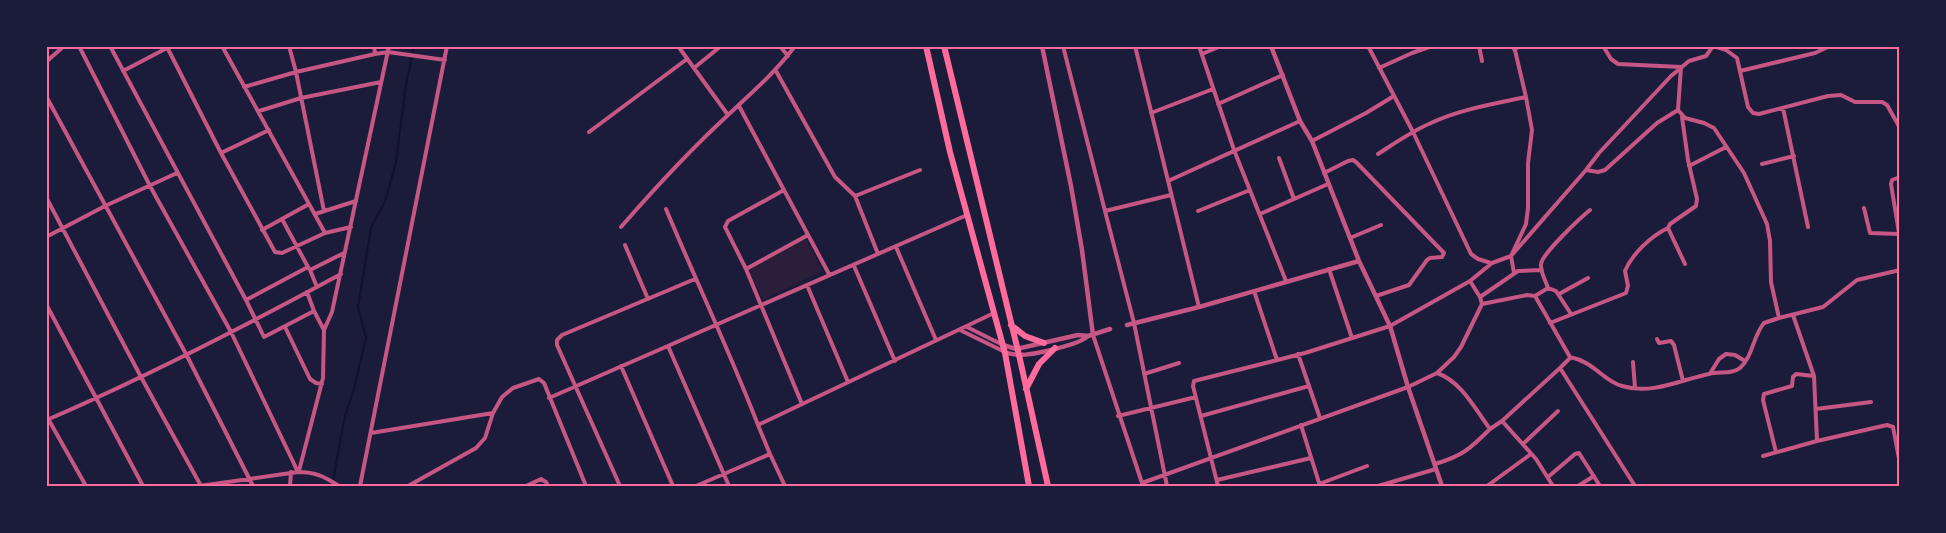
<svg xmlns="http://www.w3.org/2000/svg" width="1946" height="533" viewBox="0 0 1946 533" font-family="Manrope,sans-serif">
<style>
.green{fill:#2a1e3b}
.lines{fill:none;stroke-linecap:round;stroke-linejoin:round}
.stream{stroke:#12122b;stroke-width:2}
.minor{stroke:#c65784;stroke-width:4}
.tertiary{stroke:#c65784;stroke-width:4.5}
.primary{stroke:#ff6b9d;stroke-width:6}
.neatline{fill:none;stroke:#ff6b9d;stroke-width:2}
</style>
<rect width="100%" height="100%" fill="#1b1b3a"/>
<path class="green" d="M805 238 823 271 763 300 749 270Z"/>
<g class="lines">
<path class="stream" d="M332 486 345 416 354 389 366 338 358 307 371 227 385 202 396 162 406 85 414 46"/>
<path class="minor" d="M79 46 150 186 231 332 298 472
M110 46 246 300 308 267 310 270 344 253
M222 46 325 233
M289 46 296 72 324 211
M374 46 375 54
M678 46 728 115
M780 46 788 56
M1063 46 1105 211
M1135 46 1199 307
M1199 46 1234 150 1286 281
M1368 46 1413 132 1471 254 1478 259 1491 263
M1479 46 1482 61
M1514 46 1526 97 1532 130 1528 163V208L1526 224 1511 256 1514 273
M1603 46 1611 59 1618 64 1681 67 1678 110 1685 118 1704 123 1714 128 1744 173 1767 224 1770 241 1771 282 1779 318 1823 307 1857 280 1900 270
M1714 46 1726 50 1737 58 1748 107 1753 113 1759 114 1828 96 1841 95 1855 102H1882L1887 105 1900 128
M167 47 221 153 275 252 282 253 325 233 351 227
M1514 49 1522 46
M1202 54 1221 46
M46 62 64 46
M694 68 721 46
M1379 68 1412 53 1432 46
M123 71 167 48
M776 71 835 177 855 196 878 254
M1740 71 1815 53 1830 46
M244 87 296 72 375 54 388 52 445 60
M46 96 186 354 253 486
M1218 104 1283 75
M739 106 829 274
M1783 108 1808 227
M259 111 301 98 381 82
M1151 113 1213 89
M1682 117 1688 160 1697 199 1696 206 1670 224 1668 228 1685 264
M589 132 687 59
M1312 141 1366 113 1394 96
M221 153 269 130
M1378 154C1395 143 1412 131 1431 123 1461 109 1494 104 1526 97
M1279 158 1294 199
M1762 164 1794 156
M1689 166 1726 147
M1586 170 1598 172 1605 170 1657 123 1678 110
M1324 173 1348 161 1353 160 1356 162 1444 253 1442 257 1430 258 1427 260 1409 285 1376 296
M1168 181 1300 121
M784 190 728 221 725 227 746 269 802 404
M855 196 920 170
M46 197 141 377 201 486
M1864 208 1870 233 1899 234
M666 209C696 281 730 352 758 425
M1198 211 1250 190
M315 214 356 201
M1260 214 1328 184
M282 219 308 267
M621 227C655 188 689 151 727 116 751 93 775 73 795 46
M262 230 309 204
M1899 233 1891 184 1892 180 1900 177
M46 237 105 206 177 173
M1350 238 1381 225
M625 245 648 299
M896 247 936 340
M854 266 895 361
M746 269 808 235
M1329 269 1352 338
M310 270 317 287
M1470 281 1480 297 1482 304 1527 295 1535 296 1570 357C1595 362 1603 381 1622 386 1652 395 1680 380 1709 374 1719 371 1731 375 1740 368 1753 356 1753 336 1764 323L1779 318
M807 285 848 382
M1548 288 1556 291 1571 314
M1254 291 1277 360
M307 292 314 311 324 330
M1559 294 1588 278
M1535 296 1548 288C1546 281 1540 272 1541 264 1542 254 1580 218 1590 210
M1480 297 1518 271 1542 270
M246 300 264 337 314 311
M46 304 143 486
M1793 315 1814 376 1817 441 1887 425 1893 427 1900 464
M1550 323 1626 293 1628 286 1625 271C1632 254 1651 236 1668 228
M285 327 310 379 316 383 322 384
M967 327 1003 345
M960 330 1005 352
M1093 335 1143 486
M1657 339 1659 343 1671 341 1674 345 1683 381
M668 346 729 486
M1298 354 1320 418
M1633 362 1635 388
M621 366 673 486
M1560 368 1570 358
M1711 372 1719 359 1726 354 1735 355 1745 361
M1437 373 1454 357 1461 347 1482 304
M1144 374 1179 363
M549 398 967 215
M1816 409 1871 402
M46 415 86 486
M1118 416 1196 397
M1201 416 1309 386
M49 419C148 376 245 326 341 274
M1502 421 1536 459 1553 486
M1301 425 1320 486
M371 433 493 413
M1523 444 1558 411
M1776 452 1763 400 1764 394 1792 386 1793 377 1796 374 1814 376
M770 454 785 486
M1763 456 1817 441
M1435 464C1462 456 1470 449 1490 429
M299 471 323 378 324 330 332 312 389 46
M1548 477 1575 454 1579 453 1600 486
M1217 480 1311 458
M1142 483 1408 387 1437 373C1462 382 1475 409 1490 429L1502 421 1560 368 1635 486
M1319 484 1367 466
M199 486 298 472C316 472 325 477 339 486
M290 486 291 472
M360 486 447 46
M408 486 476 448 485 438 493 413 502 397 513 388 539 379 544 383 586 486
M526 486 541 479 546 482 548 486
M620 486 557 345V340L562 335 695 279
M696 486 770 454 758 425 994 313
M1167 486 1134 323 1105 211 1171 195
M1218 486 1193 386 1194 381 1305 353 1390 326 1470 281 1492 263 1511 256 1586 170 1599 153 1671 76 1689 61 1706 56 1713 46
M1378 486 1436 469
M1487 486 1531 454
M1578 486 1594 476"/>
<path class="tertiary" d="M1042 46 1071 186 1082 250 1093 335
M1271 46 1300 121 1312 141 1359 261 1390 326 1408 387 1442 486
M1127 325 1199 307 1359 261
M1003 345 1016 349 1078 335 1088 336 1110 329
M1005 353C1010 353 1015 355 1019 355 1033 355 1079 345 1088 336"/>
<path class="primary" d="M926 46 950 152 1005 353 1029 486
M944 46 1019 355 1048 486
M1011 325 1025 336 1044 343
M1026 389 1039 364 1055 348"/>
</g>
<rect width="1946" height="533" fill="none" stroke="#1b1b3a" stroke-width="96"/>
<rect x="48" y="48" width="1850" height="437" class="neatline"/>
</svg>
